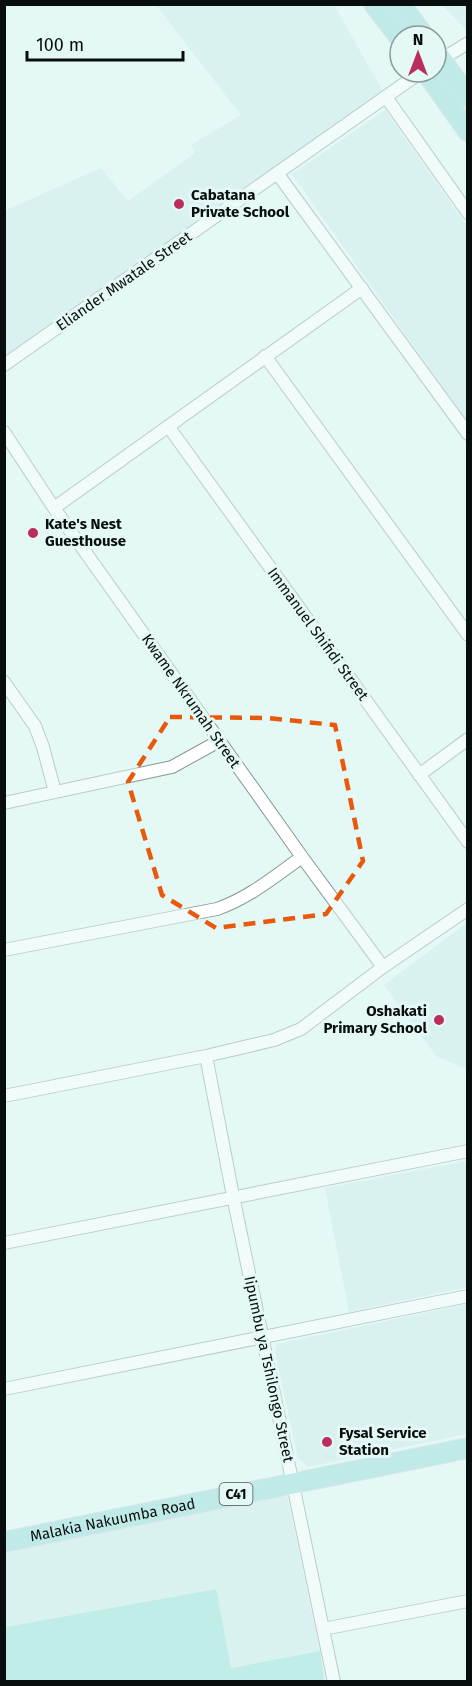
<svg xmlns="http://www.w3.org/2000/svg" width="472" height="1686" viewBox="0 0 472 1686" font-family="'Fira Sans',sans-serif">
<style>
.built{fill:#cfeae6}
.green{fill:#95e1d8}
.lines{fill:none;stroke-linecap:round;stroke-linejoin:round}
.minor-casing{stroke:#869895;stroke-width:14}
.primary-casing{stroke:#d3d4d3;stroke-width:22}
.minor{stroke:#fff;stroke-width:12}
.primary{stroke:#94dad4;stroke-width:20}
.marked{fill:none;stroke:#e8590c;stroke-width:4.5;stroke-dasharray:12 8;stroke-linejoin:round}
.poi-dot{fill:#bb2d5c;stroke:#e4f8f5;stroke-width:2}
.labels{text-anchor:middle;dominant-baseline:central;stroke-width:6;stroke-linejoin:round;paint-order:stroke}
.shield{fill:#e4f8f5;stroke:#4a5453;stroke-width:1.5}
.shield-label{font-size:14px;font-weight:bold;fill:#080e0d}
.poi-label{font-size:15px;font-weight:bold;fill:#080e0d;stroke:#e4f8f5;text-anchor:start}
.street-label{font-size:15px;fill:#080e0d;stroke:#e4f8f5}
</style>
<rect width="100%" height="100%" fill="#e4f8f5"/>
<path class="built" d="M156 5H334L386 97 5 365 4 211 101 168 128 201 195 153 191 145 241 115Z
M442 5H467V31Z
M385 110 467 226V422L292 174Z
M467 923V1069L436 1056 384 985Z
M467 1161V1287L349 1312 325 1188Z
M467 1304V1434L308 1467 298 1458 275 1352 277 1344Z
M286 1491 320 1651 231 1668 215 1589 5 1627V1550Z"/>
<path class="green" d="M216 1589 231 1668 320 1651 325 1681H5V1627Z"/>
<g class="lines">
<defs>
<path id="minor" d="M437 62 468 43
M386 97 468 213
M277 173 468 434
M265 356 468 635
M4 365 421 72
M168 426 468 842
M4 432 54 508 302 857 383 967
M54 508 362 288
M4 682 35 726 43 747 55 792
M419 775 468 739
M4 803 172 767 219 741
M4 950 217 909C249 898 275 876 302 857
M206 1056 233 1196 334 1682
M4 1096 206 1056 274 1040 301 1029 383 967 468 909
M4 1243 468 1151
M4 1389 468 1296
M323 1629 468 1601"/>
<g id="primary">
<path d="M374 4 400 38"/>
<path d="M400 4 424 36"/>
<path d="M436 52 468 97"/>
<path d="M426 72 468 131"/>
<path id="s1" d="M4 1542 468 1448"/>
</g>
</defs>
<use href="#minor" class="minor-casing"/>
<use href="#primary" class="primary-casing"/>
<use href="#minor" class="minor"/>
<use href="#primary" class="primary"/>
</g>
<path d="M0 0H472V1686H0ZM170 717 267 718 335 725 363 861 326 914 216 928 162 895 128 782Z" fill="#e4f8f5" fill-opacity=".55" fill-rule="evenodd"/>
<path class="marked" d="M170 717 267 718 335 725 363 861 326 914 216 928 162 895 128 782Z"/>
<g class="poi-dot">
<circle cx="179" cy="204" r="6"/>
<circle cx="33" cy="533" r="6"/>
<circle cx="439" cy="1020" r="6"/>
<circle cx="327" cy="1442" r="6"/>
</g>
<g class="labels">
<rect class="shield" x="219.5" y="1483" width="33" height="22" rx="4.5"/>
<g class="shield-label">
<text x="236" y="1494">C41</text>
</g>
<g class="poi-label">
<text x="191" y="195">Cabatana<tspan x="191" dy="17">Private School</tspan></text>
<text x="45" y="524">Kate's Nest<tspan x="45" dy="17">Guesthouse</tspan></text>
<text x="427" y="1011" text-anchor="end">Oshakati<tspan x="427" dy="17">Primary School</tspan></text>
<text x="339" y="1433">Fysal Service<tspan x="339" dy="17">Station</tspan></text>
</g>
<g class="street-label">
<text transform="translate(124 281) rotate(-35)">Eliander Mwatale Street</text>
<text transform="translate(318 634) rotate(54)">Immanuel Shifidi Street</text>
<text transform="translate(191 701) rotate(55)">Kwame Nkrumah Street</text>
<text transform="translate(269 1369) rotate(78)">Iipumbu ya Tshilongo Street</text>
<text stroke="none"><textPath href="#s1" startOffset="111">Malakia Nakuumba Road</textPath></text>
</g>
</g>
<rect width="472" height="1686" fill="none" stroke="#080e0d" stroke-width="12"/>
<g transform="translate(418 54)"><circle r="28" fill="#e4f8f5" stroke="#8c9a98" stroke-width="1.5"/>
<path d="M0-4.5L10 22L0 15L-10 22Z" fill="#bb2d5c"/>
<text y="-9" font-size="16" font-weight="bold" text-anchor="middle" fill="#080e0d">N</text>
</g>
<path d="M27 51v9h156v-9" fill="none" stroke="#080e0d" stroke-width="3"/>
<text x="36" y="51" font-size="18" fill="#080e0d" stroke="#e4f8f5" stroke-width="4.5" paint-order="stroke">100 m</text>
</svg>
